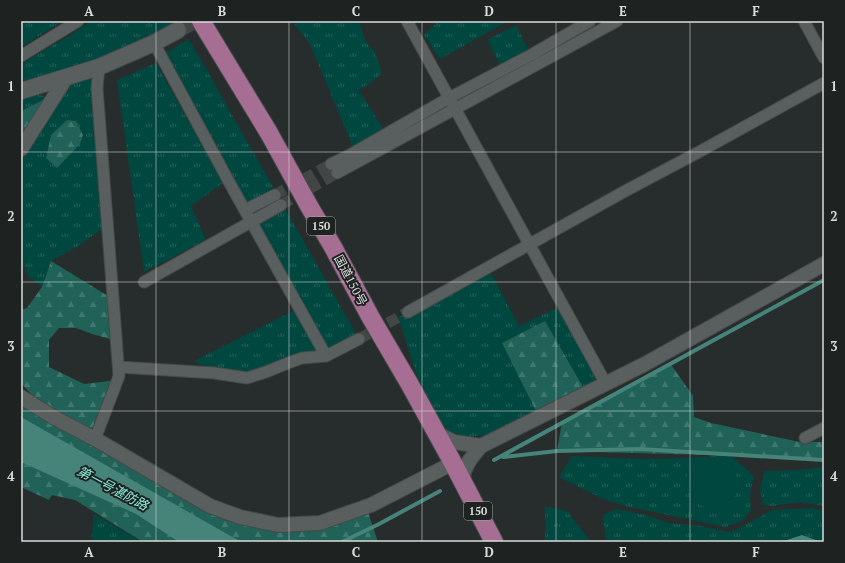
<svg xmlns="http://www.w3.org/2000/svg" width="845" height="563" viewBox="0 0 845 563" font-family="'PT Serif','Noto Sans JP',serif">
<style>
.grass{fill:url(#grass-tufts)}
.forest{fill:url(#forest-firs)}
.pitch{fill:#00473f}
.water{fill:#46847a}
.lines{fill:none;stroke-linecap:round;stroke-linejoin:round}
.stream{stroke:#46847a;stroke-width:4}
.minor-tunnel{stroke:#424746;stroke-width:11;stroke-dasharray:11 5.5;stroke-linecap:butt}
.secondary-tunnel{stroke:#424746;stroke-width:16;stroke-dasharray:16 8;stroke-linecap:butt}
.minor-casing{stroke:#454948;stroke-width:13}
.tertiary-casing{stroke:#454948;stroke-width:16}
.secondary-casing{stroke:#454948;stroke-width:18}
.trunk-casing{stroke:#454948;stroke-width:20}
.minor{stroke:#595f5e;stroke-width:11}
.tertiary{stroke:#595f5e;stroke-width:14}
.secondary{stroke:#595f5e;stroke-width:16}
.trunk{stroke:#a66e93;stroke-width:18}
.grid{fill:none;stroke:#dadddc;stroke-width:1;stroke-opacity:0.55}
.labels{text-anchor:middle;dominant-baseline:central;stroke-width:4;stroke-linejoin:round;paint-order:stroke}
.shield{fill:#1e2322;stroke:#a2a5a4;stroke-width:1}
.shield-label{font-size:11px;font-weight:bold;fill:#dadddc}
.street-label{font-size:12px;fill:#dadddc;stroke:#1e2322}
.water-label{font-size:13px;font-style:italic;fill:#88ebda;stroke:#1e2322}
.neatline{fill:none;stroke:#dadddc;stroke-width:1.5}
.grid-label{font-size:13px;text-anchor:middle;font-weight:bold;fill:#dadddc}
</style>
<defs>
<pattern id="grass-tufts" width="24" height="20" patternUnits="userSpaceOnUse"><rect width="24" height="20" fill="#00473f"/><path d="M3 7l-1-3M5 7V3M7 7l1-3M15 17l-1-3M17 17v-4M19 17l1-3" fill="none" stroke="#25615a"/></pattern>
<pattern id="forest-firs" width="22" height="20" patternUnits="userSpaceOnUse"><rect width="22" height="20" fill="#206158"/><path d="M5 1l3.5 6h-7zM16 11l3.5 6h-7z" fill="#40776f"/></pattern>
</defs>
<rect width="100%" height="100%" fill="#272d2c"/>
<path class="grass" d="M21 21H63L21 47Z
M90 21H181V22L110 55 21 82V64L72 34Z
M292 21H359L366 42 375 52 382 73 372 82 359 90 386 134 355 152 310 44Z
M438 21H508L440 59 424 35Z
M516 25 531 55 502 69 487 40Z
M189 39 359 339 247 378 225 375 194 361 299 308 165 53Z
M156 63 223 183 191 206 206 240 144 272 117 80Z
M98 73 108 225 78 246 51 261 42 287 28 276 21 260V149L62 85Z
M35 94 49 97 21 111V98Z
M488 267 519 326 563 305 604 380 583 387 545 321 536 411 489 435 465 437 445 429 417 376 398 317 422 310Z
M730 455 754 476 750 492 751 511 742 521 725 527 625 506 601 498 559 477 572 456 643 459 687 458Z
M824 467V506L800 502 772 506 763 505 760 489 765 471 797 470Z
M545 506 567 511 591 542H545Z
M812 508 824 511V542H606L603 515 616 509 646 515 668 523 695 525 731 532 773 510Z
M94 514 142 542H91Z"/>
<path class="forest" d="M45 99 21 138V111Z
M67 120 76 121 83 135 80 144 57 168 46 158 51 135Z
M51 261 113 299 117 341 92 334 76 328H59L49 340V367L84 384 118 380 97 433 237 518 287 524 366 506 378 542H143L75 500 52 495 49 500 21 487V398L47 412 21 383V310L27 308 42 287Z
M545 321 583 387 536 411 502 343Z
M670 363 693 396 694 417 711 423 800 442H824V458L557 451 562 422Z"/>
<path class="pitch" d="M712 459 729 465 736 472 738 488 731 505 722 510 711 509 693 502 685 479 695 464Z"/>
<path class="water" d="M21 417 236 539 242 542H179L136 514 21 462Z
M802 535 821 542H783L784 541Z"/>
<g class="lines">
<path class="stream" d="M503 457 557 451 640 449 824 460
M494 460 824 280
M342 542 379 524 440 491"/>
<path class="minor-tunnel" d="M275 195 331 164
M281 205 337 173
M359 339 408 312"/>
<path class="secondary-tunnel" d="M178 30 194 21"/>
<defs>
<path id="minor" d="M407 21 606 384
M804 21 824 58
M154 43 228 180 326 356
M21 56 78 21
M331 164 348 156 449 98 531 55 590 21
M337 173 617 21
M245 210 275 195
M144 282 281 205
M408 312 627 190 697 153 824 83
M119 367 214 373 247 378 266 372 288 363 302 358 326 356 359 339
M805 438 824 428
M95 439 119 376 97 88 99 67"/>
<path id="tertiary" d="M21 149 66 78
M21 397 55 418 95 439 210 506 240 517 278 525 320 523 371 505 453 463
M436 433 454 442 481 446
M462 480C465 464 471 458 481 446L645 364 824 264"/>
<path id="secondary" d="M21 91 99 67 154 43 178 30"/>
<path id="trunk" d="M201 21 269 133 309 206 333 247 371 318 409 383 453 463 494 542"/>
</defs>
<use href="#minor" class="minor-casing"/>
<use href="#tertiary" class="tertiary-casing"/>
<use href="#secondary" class="secondary-casing"/>
<use href="#trunk" class="trunk-casing"/>
<use href="#minor" class="minor"/>
<use href="#tertiary" class="tertiary"/>
<use href="#secondary" class="secondary"/>
<use href="#trunk" class="trunk"/>
</g>
<path class="grid" d="M156 21V542M289 21V542M422 21V542M556 21V542M690 21V542M21 152H824M21 282H824M21 411H824"/>
<g class="labels">
<g class="shield">
<rect x="307" y="217" width="28" height="18" rx="3"/>
<rect x="464" y="502" width="28" height="18" rx="3"/>
</g>
<g class="shield-label">
<text x="321" y="226">150</text>
<text x="478" y="511">150</text>
</g>
<g class="street-label">
<text transform="translate(351 280) rotate(62)">国道150号</text>
</g>
<g class="water-label">
<text transform="translate(113 488) rotate(28)">第一号湛防路</text>
</g>
</g>
<rect width="845" height="563" fill="none" stroke="#1e2322" stroke-width="44"/>
<rect x="22" y="22" width="801" height="519" class="neatline"/>
<g class="grid-label">
<text x="89" y="16">A</text>
<text x="222" y="16">B</text>
<text x="356" y="16">C</text>
<text x="489" y="16">D</text>
<text x="623" y="16">E</text>
<text x="756" y="16">F</text>
<text x="11" y="91">1</text>
<text x="834" y="91">1</text>
<text x="11" y="221">2</text>
<text x="834" y="221">2</text>
<text x="11" y="351">3</text>
<text x="834" y="351">3</text>
<text x="11" y="481">4</text>
<text x="834" y="481">4</text>
<text x="89" y="557">A</text>
<text x="222" y="557">B</text>
<text x="356" y="557">C</text>
<text x="489" y="557">D</text>
<text x="623" y="557">E</text>
<text x="756" y="557">F</text>
</g>
</svg>
